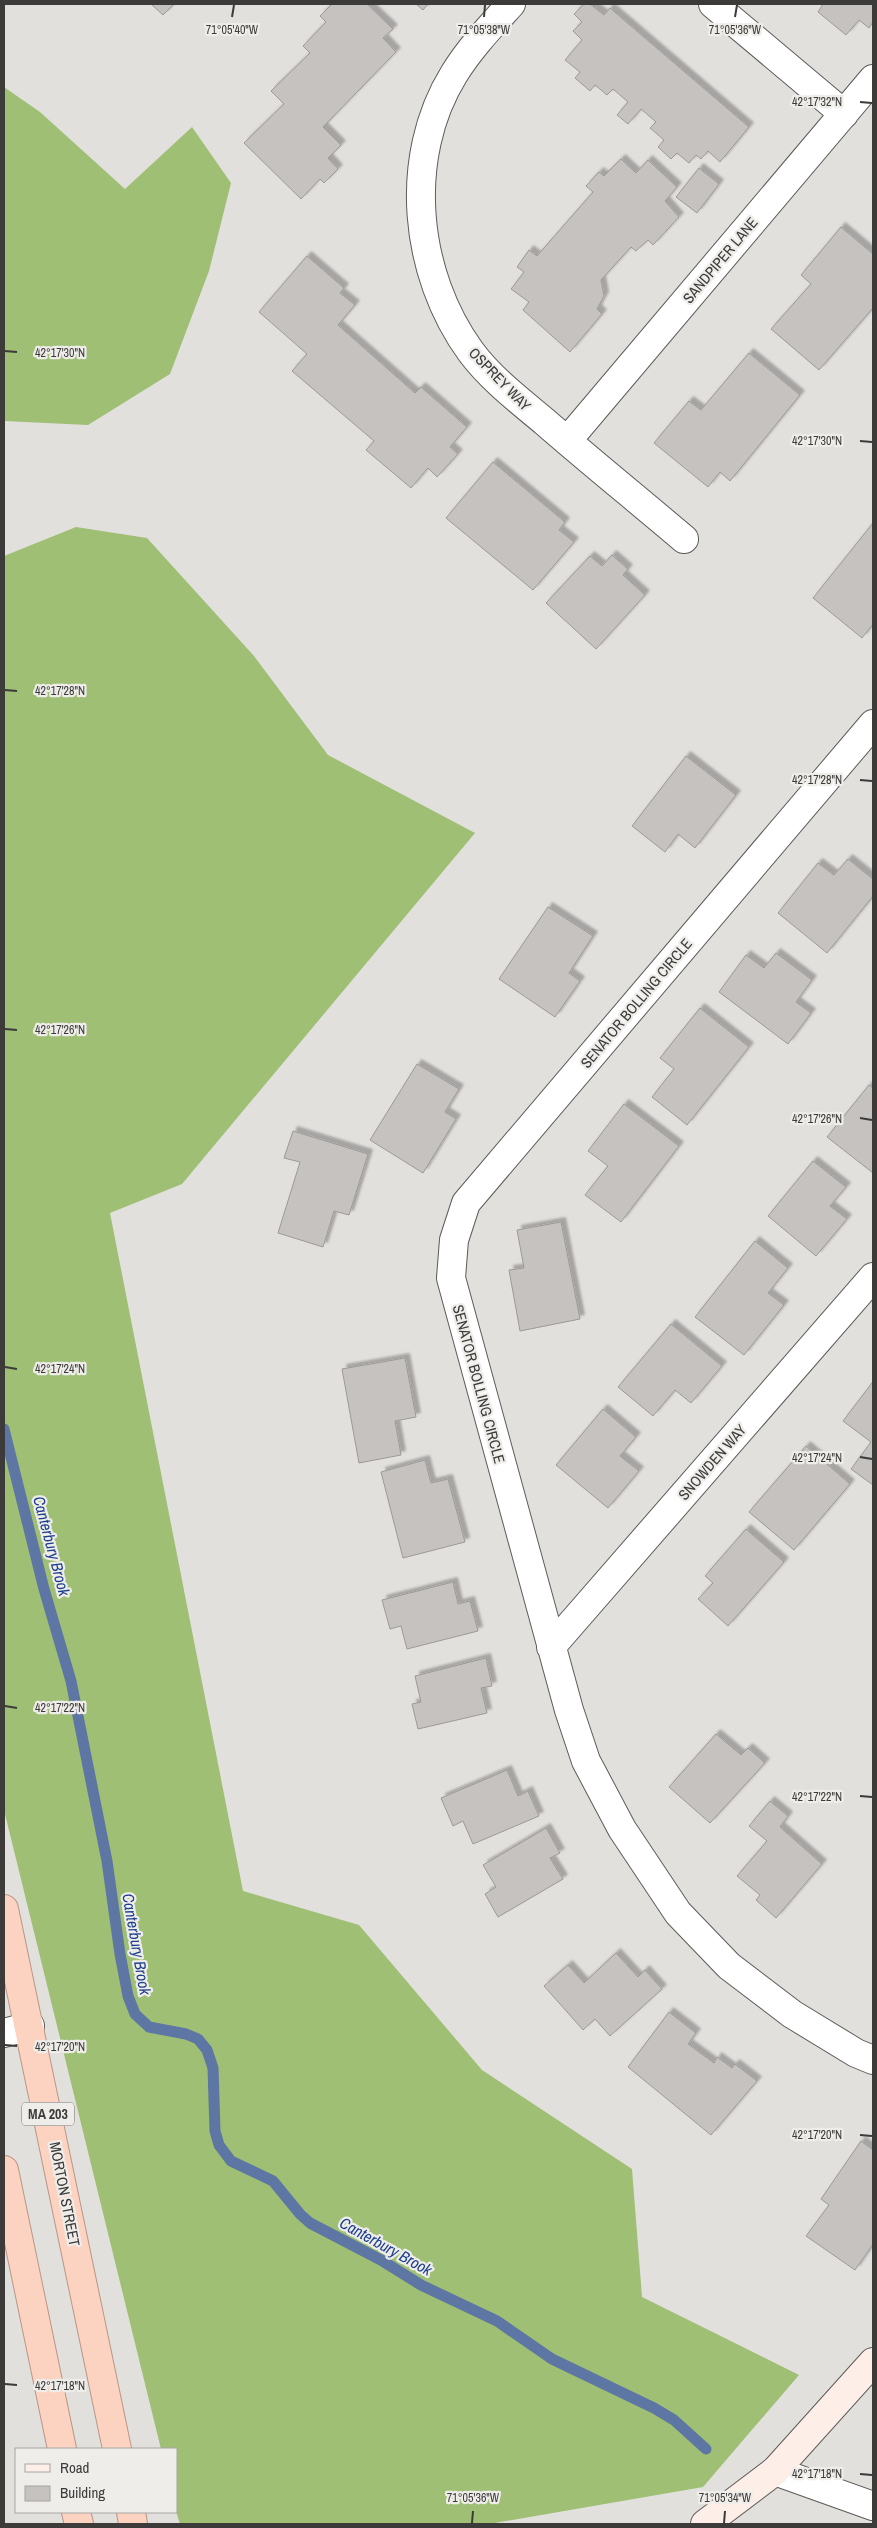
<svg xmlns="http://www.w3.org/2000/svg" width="877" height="2528" viewBox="0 0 877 2528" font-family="'Archivo Narrow',sans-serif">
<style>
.forest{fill:#9ebf74}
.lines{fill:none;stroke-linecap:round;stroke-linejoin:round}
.stream{stroke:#5e76a4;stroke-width:11}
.building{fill:#c5c2c0;stroke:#9c9997;filter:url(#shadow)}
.minor-casing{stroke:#5d5b59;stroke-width:30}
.secondary-casing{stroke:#5d5b59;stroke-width:30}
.trunk-casing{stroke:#b99687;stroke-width:30}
.minor{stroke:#fff;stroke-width:28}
.secondary{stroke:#feeee8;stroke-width:28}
.trunk{stroke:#fcd2c0;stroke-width:28}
.ticks{fill:none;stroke:#3c3b3a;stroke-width:2}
.labels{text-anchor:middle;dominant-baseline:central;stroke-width:4.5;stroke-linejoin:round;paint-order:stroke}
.shield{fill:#efedea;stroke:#72706f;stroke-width:1}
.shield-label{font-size:14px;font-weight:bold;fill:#3c3b3a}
.street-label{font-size:15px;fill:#3c3b3a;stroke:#efedea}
.water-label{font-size:16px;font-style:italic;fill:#1c408f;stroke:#efedea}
.ticks-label{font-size:12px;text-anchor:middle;fill:#3c3b3a;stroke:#efedea;stroke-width:4.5;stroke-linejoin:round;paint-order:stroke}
</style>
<defs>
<filter id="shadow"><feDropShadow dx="4.5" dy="-4.5" stdDeviation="1" flood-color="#0004"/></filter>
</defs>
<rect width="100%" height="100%" fill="#e2e0dd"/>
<path class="forest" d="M4 87 40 112 125 189 192 127 231 183 209 271 170 374 88 425 4 421Z
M76 527 147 538 254 656 328 755 475 833 182 1184 110 1213 243 1891 359 1925 482 2070 632 2169 642 2297 799 2375 703 2487 489 2524H180L176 2511V2449H161L4 1810V556Z"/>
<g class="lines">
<path class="stream" d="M4 1429 44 1589 71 1681 107 1861 120 1954 128 1996 135 2014 149 2027 186 2034 198 2039 207 2050 213 2068 215 2131 219 2145 231 2161 273 2181 300 2214 310 2223 381 2260 421 2285 497 2321 552 2359 654 2408 674 2420 706 2449"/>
</g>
<path class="building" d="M151 4H174L163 15Z
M332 4H367L393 29 383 38 396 52 323 127 341 145 328 158 338 169 324 183 320 179 301 199 244 143 284 104 271 91 310 53 303 46 326 22 320 16Z
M416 4H428L423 10Z
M584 4H590L604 15 610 8 749 127 720 162 708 151 701 159 696 155 689 163 677 153 671 159 658 147 664 140 650 128 656 122 641 109 628 124 617 115 628 102 613 89 607 95 595 85 590 91 575 78 580 72 565 60 582 40 573 31 582 22 574 14Z
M823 4H873V22L869 28 859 20 846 35 818 12Z
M621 159 636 173 648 160 677 187 665 201 679 217 653 245 648 240 636 251 631 247 601 280 604 296 597 309 602 314 570 352 523 310 529 302 511 289 524 272 517 267 529 250 537 256 593 192 586 186 599 172 604 176Z
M699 168 719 184 697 213 676 197Z
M841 227 873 254V308L819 370 771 329 811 284 801 275Z
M307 256 344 288 340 293 355 305 338 325 415 393 421 387 467 427 450 447 458 454 437 477 428 468 411 488 366 450 374 441 292 371 307 354 259 312Z
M749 353 800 395 730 481 720 472 708 487 654 443 689 401 701 410Z
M493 462 565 522 559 530 574 542 533 590 446 518Z
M873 523V624L862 638 813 598Z
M612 555 628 569 623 575 645 595 596 649 546 603 590 556 602 566Z
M686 756 736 795 695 848 678 834 665 852 632 826Z
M848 859 873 879V896L827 953 778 913 818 863 834 875Z
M548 907 593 936 569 973 580 981 555 1017 499 979Z
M776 953 812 980 796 1002 811 1013 788 1044 719 992 746 955 764 968Z
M700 1008 749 1047 687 1125 652 1097 674 1069 660 1058Z
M417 1064 459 1089 445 1112 456 1119 423 1173 370 1140Z
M869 1085 873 1088V1173L827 1137Z
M624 1104 679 1146 621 1222 585 1195 608 1166 588 1151Z
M293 1131 368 1154 349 1215 334 1211 323 1247 278 1233 300 1162 284 1158Z
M813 1161 846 1187 830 1206 847 1219 816 1256 768 1216Z
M561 1222 580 1319 520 1331 509 1270 524 1268 517 1230Z
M755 1241 788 1268 768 1293 784 1305 744 1355 695 1317Z
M671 1324 722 1366 691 1403 675 1390 653 1416 618 1387Z
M405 1358 416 1417 395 1421 401 1455 359 1463 342 1369Z
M872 1383 873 1384V1485L851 1469 871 1442 843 1421Z
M603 1409 636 1437 620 1456 639 1471 608 1508 556 1465Z
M806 1446 850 1484 794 1550 749 1512Z
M425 1460 431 1483 448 1479 465 1542 403 1558 381 1472Z
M746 1529 784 1562 728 1626 698 1599 713 1583 705 1576Z
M453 1582 458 1604 470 1601 478 1631 407 1649 401 1626 390 1629 382 1600Z
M486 1658 492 1686 481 1688 487 1713 418 1729 412 1704 421 1702 415 1676Z
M716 1734 741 1755 748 1748 765 1763 710 1823 669 1787Z
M507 1770 518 1796 528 1791 539 1816 473 1844 463 1821 453 1826 441 1798Z
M770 1801 788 1816 780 1827 822 1864 776 1918 756 1900 760 1895 737 1876 767 1841 749 1826Z
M546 1828 560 1853 550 1858 563 1879 498 1917 485 1894 496 1887 483 1865Z
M616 1953 638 1977 645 1970 662 1989 610 2036 595 2019 583 2030 544 1986 568 1965 584 1983Z
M669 2012 696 2033 688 2044 714 2063 717 2057 732 2068 735 2064 757 2081 711 2135 628 2067Z
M861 2141 873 2150V2244L855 2270 806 2236 829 2205 821 2199Z"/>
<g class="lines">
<defs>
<path id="minor" d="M511 4C491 26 470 48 454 74 402 158 414 274 471 352 491 379 520 401 545 422 591 462 638 500 684 539
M713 4 844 114
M567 441 873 79
M873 724 466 1203 454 1240 451 1278 569 1710 586 1761 622 1829 678 1913 729 1966 792 2014 856 2053 873 2060
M551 1647 873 1277
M4 2033 30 2026
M775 2471 873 2506"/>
<path id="secondary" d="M705 2524 775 2471 873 2362"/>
<path id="trunk" d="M4 1909 117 2449
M4 2170 62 2449
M76 2512 79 2524
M131 2512 133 2524"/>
</defs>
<use href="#minor" class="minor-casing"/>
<use href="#secondary" class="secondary-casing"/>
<use href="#trunk" class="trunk-casing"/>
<use href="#minor" class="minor"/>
<use href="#secondary" class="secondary"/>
<use href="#trunk" class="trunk"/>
</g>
<path class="ticks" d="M232 17 234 5M484 17 485 5M735 17 737 5M860 102 872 103M5 351 17 352M860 441 872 442M5 690 17 691M860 780 872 781M5 1029 17 1030M860 1118 872 1120M5 1367 17 1369M860 1457 872 1459M5 1706 17 1708M860 1796 872 1797M5 2045 17 2046M860 2135 872 2136M5 2384 17 2385M860 2474 872 2475M472 2523 473 2511M724 2523 725 2511"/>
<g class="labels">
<rect class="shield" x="22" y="2102.5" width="52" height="23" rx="4"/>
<g class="shield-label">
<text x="48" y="2114">MA 203</text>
</g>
<g class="street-label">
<text transform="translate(720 260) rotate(-50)">SANDPIPER LANE</text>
<text transform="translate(500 379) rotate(46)">OSPREY WAY</text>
<text transform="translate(636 1003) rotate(-50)">SENATOR BOLLING CIRCLE</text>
<text transform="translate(479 1384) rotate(75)">SENATOR BOLLING CIRCLE</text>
<text transform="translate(712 1462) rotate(-49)">SNOWDEN WAY</text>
<text transform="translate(65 2194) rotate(79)">MORTON STREET</text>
</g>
<g class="water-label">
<text transform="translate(52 1546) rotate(75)">Canterbury Brook</text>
<text transform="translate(137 1944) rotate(80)">Canterbury Brook</text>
<text transform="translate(386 2246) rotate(29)">Canterbury Brook</text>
</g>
</g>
<g class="ticks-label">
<text x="232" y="34">71°05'40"W</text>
<text x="484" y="34">71°05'38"W</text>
<text x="735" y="34">71°05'36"W</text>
<text x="817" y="106">42°17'32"N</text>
<text x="60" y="357">42°17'30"N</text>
<text x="817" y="445">42°17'30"N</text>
<text x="60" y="695">42°17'28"N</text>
<text x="817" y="784">42°17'28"N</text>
<text x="60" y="1034">42°17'26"N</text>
<text x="817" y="1123">42°17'26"N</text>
<text x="60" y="1373">42°17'24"N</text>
<text x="817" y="1462">42°17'24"N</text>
<text x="60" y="1712">42°17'22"N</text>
<text x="817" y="1801">42°17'22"N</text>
<text x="60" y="2051">42°17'20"N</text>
<text x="817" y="2139">42°17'20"N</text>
<text x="60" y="2390">42°17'18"N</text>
<text x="817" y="2478">42°17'18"N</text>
<text x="473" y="2502">71°05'36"W</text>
<text x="725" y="2502">71°05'34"W</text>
</g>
<rect width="877" height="2528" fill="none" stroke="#3c3b3a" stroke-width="10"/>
<rect x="15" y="2448" width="162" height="65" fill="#efedea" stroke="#a7a6a4"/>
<rect x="25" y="2464" width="25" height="8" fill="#feeee8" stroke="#a7a6a4"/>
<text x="60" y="2473" font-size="15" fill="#3c3b3a">Road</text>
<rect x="25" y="2486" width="25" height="15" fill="#c5c2c0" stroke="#a7a6a4"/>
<text x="60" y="2498" font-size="15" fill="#3c3b3a">Building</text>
</svg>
